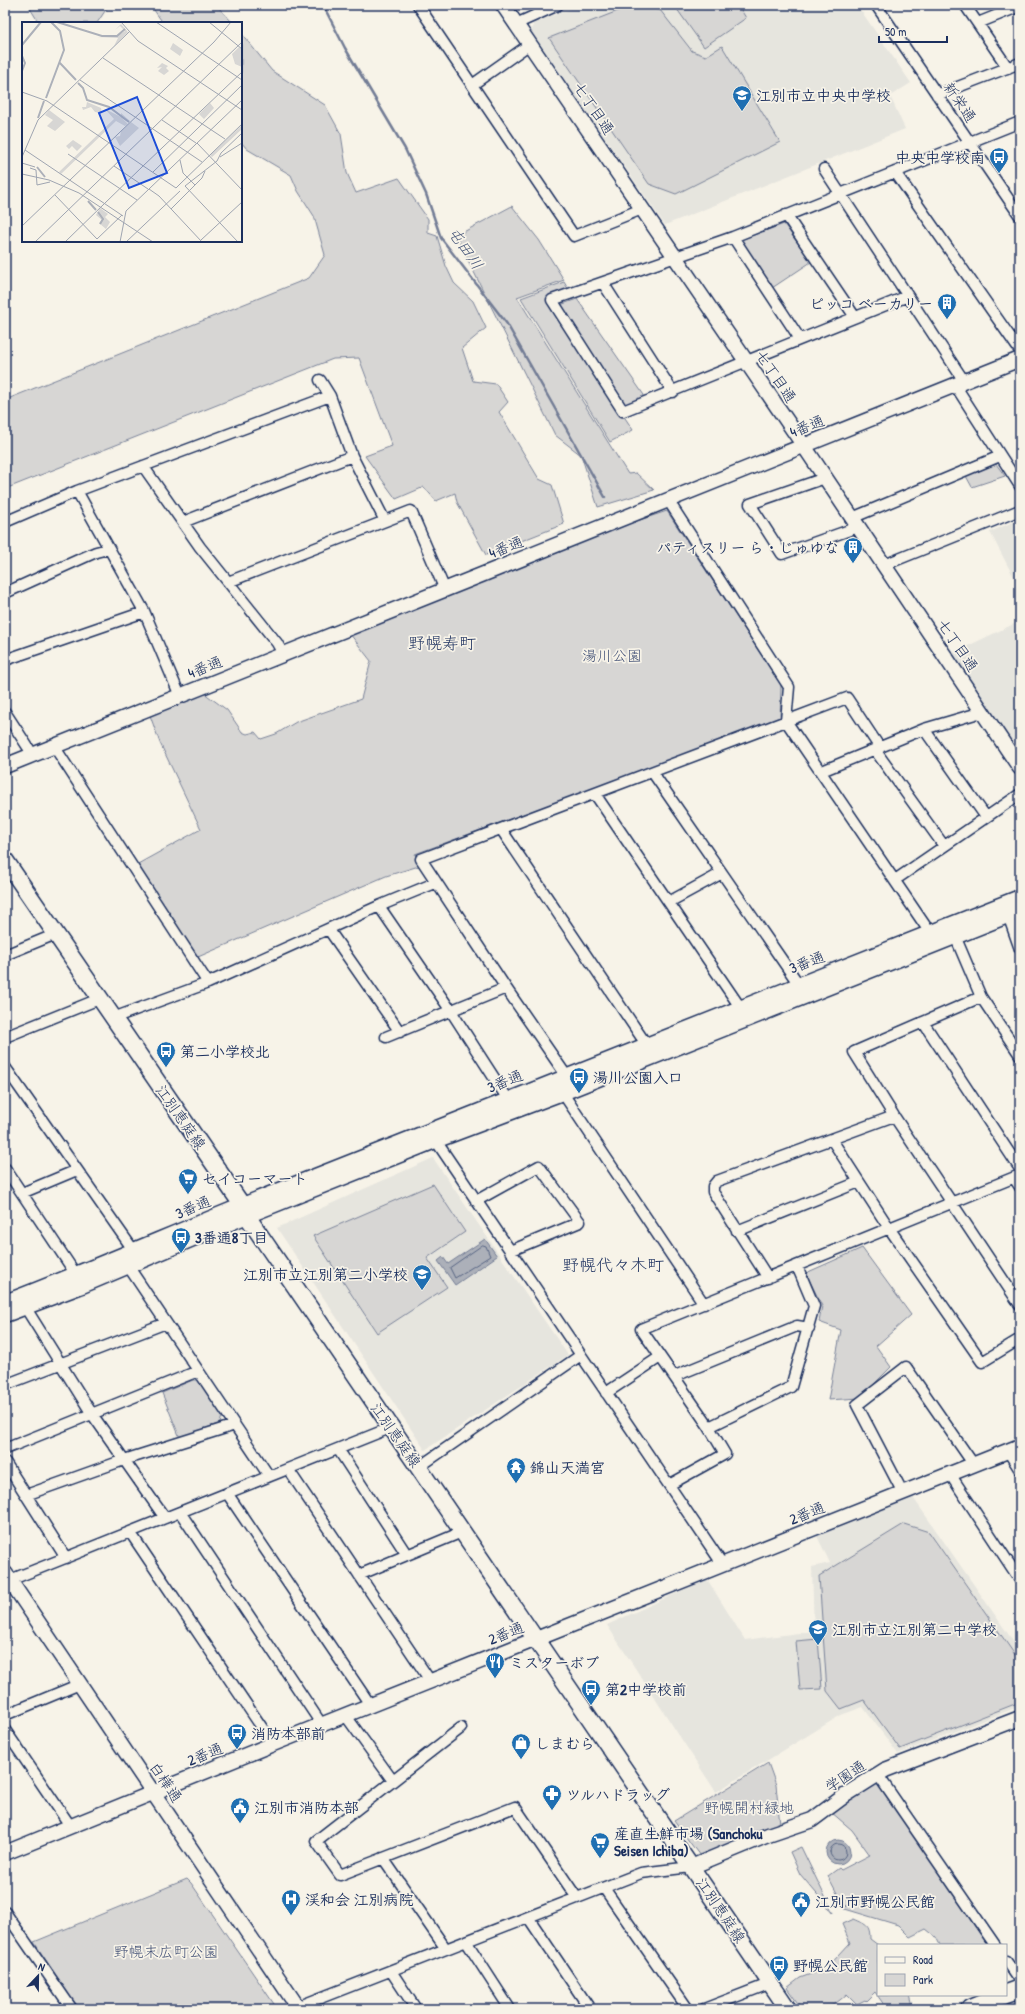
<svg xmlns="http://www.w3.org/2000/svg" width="1025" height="2014" viewBox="0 0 1025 2014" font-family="'Patrick Hand','Klee One',sans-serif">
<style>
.built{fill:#e6e5de}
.green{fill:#d7d6d4;stroke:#798299}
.water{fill:#acb0b9;stroke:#727c95}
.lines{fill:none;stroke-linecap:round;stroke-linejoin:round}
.shore{stroke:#556382;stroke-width:1}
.stream{stroke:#727c95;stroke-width:2.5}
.street-casing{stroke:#1b2f5e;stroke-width:13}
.secondary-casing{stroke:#1b2f5e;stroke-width:17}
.primary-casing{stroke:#1b2f5e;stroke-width:19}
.highway-casing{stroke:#1b2f5e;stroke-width:21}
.street{stroke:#f7f3e8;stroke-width:10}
.secondary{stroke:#f7f3e8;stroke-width:14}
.primary{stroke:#f7f3e8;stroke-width:16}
.highway{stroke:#f7f3e8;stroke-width:18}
.labels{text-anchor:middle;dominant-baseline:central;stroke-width:3.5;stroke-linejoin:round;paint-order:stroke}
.poi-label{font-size:15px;font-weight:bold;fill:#1b2f5e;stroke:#f7f3e8;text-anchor:start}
.street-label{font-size:15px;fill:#1b2f5e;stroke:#f7f3e8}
.park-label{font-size:15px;fill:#415076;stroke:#f7f3e8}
.water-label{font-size:16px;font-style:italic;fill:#465679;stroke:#f7f3e8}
.quarter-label{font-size:17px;fill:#1b2f5e;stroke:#f7f3e8}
.inset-river{fill:none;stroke:#acb0b9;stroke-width:2}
.inset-road{fill:none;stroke:#9fa5b1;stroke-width:1}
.view{fill:#1d4ed8;fill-opacity:0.15;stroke:#1d4ed8;stroke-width:2}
.inset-edge{fill:none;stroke:#1b2f5e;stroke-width:2}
</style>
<rect width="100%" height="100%" fill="#f7f3e8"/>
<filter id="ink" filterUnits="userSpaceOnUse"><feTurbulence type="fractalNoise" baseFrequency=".025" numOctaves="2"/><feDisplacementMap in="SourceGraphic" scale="8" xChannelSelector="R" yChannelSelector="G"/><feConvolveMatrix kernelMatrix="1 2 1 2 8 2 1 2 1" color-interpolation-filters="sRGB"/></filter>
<g filter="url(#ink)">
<path class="built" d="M583 5H857L911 83 890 96 905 129 665 225 531 31 534 22Z
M1020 519V589L990 532Z
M1020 621V752L951 654Z
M433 1158 568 1355 425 1450 277 1228Z
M912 1496 1020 1651V1706L898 1754 863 1707 841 1715 716 1792 607 1625 707 1579 745 1640 814 1631 812 1567 830 1563 817 1536Z"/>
<path class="green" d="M28 5H109L97 23H39Z
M157 5H216L233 23H163L154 10Z
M674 5H738L746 18 704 47Z
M628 7 660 10 692 51 706 56 722 46 780 142 676 194 649 184 549 38Z
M241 33 272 71 325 105 341 134 347 173 356 193 399 178 428 219V233L437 236 446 266 454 283 473 301 486 328 462 348 473 381 496 384 508 402 499 412 539 479 552 485 564 524 486 555 457 502 455 493 436 501 424 487 396 499 365 456 392 446 359 358 333 359 5 489V400L309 278 325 255 314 216 298 191 291 175 247 149 241 142Z
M512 206 539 240 564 280 517 297 628 474 636 473 654 490 598 507 581 455 555 435 456 236Z
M784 224 811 262 772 288 741 242 743 239Z
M564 282 570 292 548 301 633 430 610 442 521 298Z
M577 299 646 398 624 406 560 305Z
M996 464 1005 476 972 487 966 476Z
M667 511 781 685 780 720 415 854 419 866 386 876 198 957 136 865 201 829 160 743 148 710 200 690 227 710 242 732 247 734 255 732 261 739 276 734 296 722 361 699 371 661 350 634 571 543Z
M433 1184 465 1232 427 1258 447 1287 377 1333 313 1236Z
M862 1248 911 1315 876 1346 891 1367 860 1398 828 1400 841 1330 819 1322 822 1306 806 1273Z
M193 1380H199L222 1416 220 1423 180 1438 162 1393Z
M904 1524 929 1532 1020 1662V1702L900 1749 864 1700 841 1709 827 1691 819 1576Z
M818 1639 822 1689 800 1690 796 1641Z
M768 1763 776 1785 780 1825 700 1856 674 1821Z
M880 1781 974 1925 988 1945H940L936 1937 926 1929 910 1937 898 1925 845 1909 848 1906 840 1899 828 1876 839 1868 841 1870 870 1855 852 1830 831 1812Z
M801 1847 833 1913 800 1874 790 1852Z
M187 1879 191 1883 274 2004 271 2009H78L34 1942Z
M853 1919C866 1925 870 1924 870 1939L878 1945V1995H910L913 2007 887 2009 875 1992 866 2001 865 2000 857 2004 847 1994C829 2010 826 2009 802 2009L787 1988 800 1978 827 1968 850 1943 842 1924Z"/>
<path class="water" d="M485 1239 497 1256 455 1285 438 1261 443 1257 448 1264Z
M826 1852a12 12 0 1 1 24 0a12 12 0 1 1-24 0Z"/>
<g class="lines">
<path class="shore" d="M483 1245 486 1246 490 1256 455 1278 450 1268Z
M830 1852a8 8 0 1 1 16 0a8 8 0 1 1-16 0Z"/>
<path class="stream" d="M323 5 345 48 405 149 426 194 441 238 507 324 605 497"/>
<defs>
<path id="street" d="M418 5 574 236 642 209
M876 5 1020 216
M965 5 1008 68
M978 23 1020 6
M516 24 558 5
M472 85 530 44
M937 95 1020 63
M824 169 964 381
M895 172 1020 351
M786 215 855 317
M733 237 800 339
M603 283 673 392
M908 296 623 411 552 300 733 237 1020 122
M320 380 330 396 352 456 385 521
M955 385 1020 486
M143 466 200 547 277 643 283 654
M825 478 750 504 782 554 858 527
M77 491 144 611 180 696
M668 500 789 687 786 721 933 937
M852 518 1000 456
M5 522 77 491 330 396
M183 522 352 456
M884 565 1020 510
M228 582 411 511 445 590
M5 593 96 552 108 549
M5 660 144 612
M5 712 33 755
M924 729 986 817
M54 746 208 983
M875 750 944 846
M822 771 924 729 982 712
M653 773 802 989
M595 794 740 1007
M501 829 646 1044
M895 880 1020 794
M669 902 722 873
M379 906 451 1011 511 1104
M1008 915 1020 949
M329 930 400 1032
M955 936 981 997 1020 1055
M5 955 56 934
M981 997 854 1052 894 1116 1020 1305
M113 1018 208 983 379 906 435 883
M923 1022 1020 1169
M5 1037 99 999
M386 1037 506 988
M5 1067 134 1251
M554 1080 704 1304
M570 1081 506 988 421 859 847 698 880 748
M432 1135 723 1565
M832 1140 889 1228 982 1362 1020 1339
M5 1168 79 1279
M1014 1178 1020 1187
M22 1193 77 1170
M476 1201 539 1166 580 1222 510 1251
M737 1231 859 1182
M128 1266 269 1476
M768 1278 713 1192V1186L717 1181 894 1116
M22 1302 92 1414 165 1518
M675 1376 797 1326 809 1328
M5 1385 166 1323
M606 1393 660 1357
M709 1427 791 1387 814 1306 797 1266
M5 1449 198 1371
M338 1449 407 1555
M1008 1451 1020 1470
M5 1462 66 1558
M419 1467 581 1355
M288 1469 431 1682
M950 1474 1020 1580
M669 1485 725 1454 709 1427 641 1329 1020 1175
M227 1493 371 1706
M903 1493 857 1405 906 1367 974 1465
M26 1495 124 1460 235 1425
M180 1512 322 1725
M130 1532 273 1744
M359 1575 462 1532
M5 1582 390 1428
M5 1715 80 1684
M346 1716 393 1781
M461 1728 316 1841 340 1875 515 1807 577 1898
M5 1730 71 1827
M878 1775 995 1945
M383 1858 446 1949
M604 1888 688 2009
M5 1912 72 2009
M528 1917 590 2009
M466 1941 510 2009
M1006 1961 1020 1981
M391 1971 416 2009
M292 2009 641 1873 691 1867
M704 2009 771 1983"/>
<path id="secondary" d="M503 5 804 446 1020 768
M5 766 1020 359
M5 1302C99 1266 191 1225 285 1188 529 1090 774 993 1020 897
M5 1315 82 1286 247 1216 435 1141 573 1089 1020 911
M5 1573 299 2009
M5 1853 273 1744 1020 1446
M691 1867 768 1835 812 1820 847 1794 885 1770 1020 1718"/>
<path id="primary" d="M5 860 242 1205 247 1216 788 2009"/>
<path id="highway" d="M1006 1994 1020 1989
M970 2009 1004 1995"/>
</defs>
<use href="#street" class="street-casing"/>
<use href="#secondary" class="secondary-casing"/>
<use href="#primary" class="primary-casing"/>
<use href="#highway" class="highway-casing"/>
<use href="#street" class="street"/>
<use href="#secondary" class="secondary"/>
<use href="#primary" class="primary"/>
<use href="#highway" class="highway"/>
</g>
</g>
<defs>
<symbol id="school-pin" viewBox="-11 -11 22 30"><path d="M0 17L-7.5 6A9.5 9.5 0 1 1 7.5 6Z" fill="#1f6fb2" stroke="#f7f3e8"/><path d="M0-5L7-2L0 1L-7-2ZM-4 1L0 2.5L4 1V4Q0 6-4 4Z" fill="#fff"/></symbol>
<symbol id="bus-pin" viewBox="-11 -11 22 30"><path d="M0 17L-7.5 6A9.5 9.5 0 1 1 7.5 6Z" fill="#1f6fb2" stroke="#f7f3e8"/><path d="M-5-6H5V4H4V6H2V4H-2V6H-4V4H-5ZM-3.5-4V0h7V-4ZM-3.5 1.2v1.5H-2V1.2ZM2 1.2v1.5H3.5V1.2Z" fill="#fff"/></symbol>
<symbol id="building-pin" viewBox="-11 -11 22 30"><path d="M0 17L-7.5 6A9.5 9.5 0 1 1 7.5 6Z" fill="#1f6fb2" stroke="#f7f3e8"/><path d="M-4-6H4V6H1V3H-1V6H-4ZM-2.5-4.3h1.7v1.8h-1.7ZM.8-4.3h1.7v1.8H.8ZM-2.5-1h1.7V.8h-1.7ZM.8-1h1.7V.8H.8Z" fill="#fff"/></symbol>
<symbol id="supermarket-pin" viewBox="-11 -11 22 30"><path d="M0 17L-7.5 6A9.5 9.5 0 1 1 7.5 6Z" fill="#1f6fb2" stroke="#f7f3e8"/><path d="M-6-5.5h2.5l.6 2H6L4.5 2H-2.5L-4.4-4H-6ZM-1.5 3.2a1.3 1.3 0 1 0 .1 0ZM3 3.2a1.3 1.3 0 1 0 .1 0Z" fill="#fff"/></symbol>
<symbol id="temple-pin" viewBox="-11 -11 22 30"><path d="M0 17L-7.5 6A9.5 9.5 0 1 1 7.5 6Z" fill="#1f6fb2" stroke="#f7f3e8"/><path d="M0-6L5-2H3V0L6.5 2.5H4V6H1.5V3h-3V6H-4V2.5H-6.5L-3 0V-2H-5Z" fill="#fff"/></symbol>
<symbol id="restaurant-pin" viewBox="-11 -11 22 30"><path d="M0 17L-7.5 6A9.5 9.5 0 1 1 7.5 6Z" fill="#1f6fb2" stroke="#f7f3e8"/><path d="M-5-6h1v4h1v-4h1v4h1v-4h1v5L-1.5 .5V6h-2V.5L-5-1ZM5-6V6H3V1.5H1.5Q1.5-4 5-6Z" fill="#fff"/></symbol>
<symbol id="shop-pin" viewBox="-11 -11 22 30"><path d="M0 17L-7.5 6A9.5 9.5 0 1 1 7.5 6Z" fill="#1f6fb2" stroke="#f7f3e8"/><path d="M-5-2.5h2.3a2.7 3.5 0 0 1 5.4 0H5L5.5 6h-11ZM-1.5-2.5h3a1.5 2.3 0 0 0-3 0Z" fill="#fff"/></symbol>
<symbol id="pharmacy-pin" viewBox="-11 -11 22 30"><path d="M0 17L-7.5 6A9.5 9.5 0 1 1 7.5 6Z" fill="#1f6fb2" stroke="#f7f3e8"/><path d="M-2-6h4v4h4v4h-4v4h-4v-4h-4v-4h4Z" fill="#fff"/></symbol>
<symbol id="civic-pin" viewBox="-11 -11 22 30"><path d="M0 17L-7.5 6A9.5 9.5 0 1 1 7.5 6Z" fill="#1f6fb2" stroke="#f7f3e8"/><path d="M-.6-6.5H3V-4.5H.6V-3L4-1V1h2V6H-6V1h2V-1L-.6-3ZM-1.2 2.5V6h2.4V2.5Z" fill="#fff"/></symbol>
<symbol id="hospital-pin" viewBox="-11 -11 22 30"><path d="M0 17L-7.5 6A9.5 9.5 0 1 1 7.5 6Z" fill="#1f6fb2" stroke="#f7f3e8"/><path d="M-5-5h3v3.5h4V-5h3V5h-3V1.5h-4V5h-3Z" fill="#fff"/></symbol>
</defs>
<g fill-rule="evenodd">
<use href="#school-pin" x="731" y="84" width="22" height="30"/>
<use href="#bus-pin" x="988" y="146" width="22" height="30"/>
<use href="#building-pin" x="936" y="292" width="22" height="30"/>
<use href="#building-pin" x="842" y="536" width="22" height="30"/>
<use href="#bus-pin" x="155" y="1040" width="22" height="30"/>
<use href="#bus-pin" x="568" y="1066" width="22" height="30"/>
<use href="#supermarket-pin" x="177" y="1167" width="22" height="30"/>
<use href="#bus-pin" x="170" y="1226" width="22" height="30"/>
<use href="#school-pin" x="411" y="1263" width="22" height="30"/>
<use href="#temple-pin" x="505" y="1456" width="22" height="30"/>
<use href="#school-pin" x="807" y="1618" width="22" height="30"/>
<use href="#restaurant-pin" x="484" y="1651" width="22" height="30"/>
<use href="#bus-pin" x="580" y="1678" width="22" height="30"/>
<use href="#bus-pin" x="226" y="1722" width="22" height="30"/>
<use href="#shop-pin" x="510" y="1732" width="22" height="30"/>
<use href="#pharmacy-pin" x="541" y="1783" width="22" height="30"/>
<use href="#civic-pin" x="229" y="1796" width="22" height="30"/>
<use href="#supermarket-pin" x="589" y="1831" width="22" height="30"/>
<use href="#hospital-pin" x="280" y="1888" width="22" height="30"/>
<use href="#civic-pin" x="790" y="1890" width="22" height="30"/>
<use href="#bus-pin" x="768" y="1954" width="22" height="30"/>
</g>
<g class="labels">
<g class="poi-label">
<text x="756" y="95">江別市立中央中学校</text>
<text x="985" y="157" text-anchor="end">中央中学校南</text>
<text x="933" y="303" text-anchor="end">ピッコ ベーカリー</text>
<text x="839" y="547" text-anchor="end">パティスリー ら・じゅゆな</text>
<text x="180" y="1051">第二小学校北</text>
<text x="593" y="1077">湯川公園入口</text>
<text x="202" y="1178">セイコーマート</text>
<text x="195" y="1237">3番通8丁目</text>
<text x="408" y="1274" text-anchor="end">江別市立江別第二小学校</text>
<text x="530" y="1467">錦山天満宮</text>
<text x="832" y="1629">江別市立江別第二中学校</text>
<text x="509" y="1662">ミスターボブ</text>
<text x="605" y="1689">第2中学校前</text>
<text x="251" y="1733">消防本部前</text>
<text x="535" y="1743">しまむら</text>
<text x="566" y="1794">ツルハドラッグ</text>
<text x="254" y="1807">江別市消防本部</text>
<text x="614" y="1833">産直生鮮市場 (Sanchoku<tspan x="614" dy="17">Seisen Ichiba)</tspan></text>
<text x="305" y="1899">渓和会 江別病院</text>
<text x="815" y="1901">江別市野幌公民館</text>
<text x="793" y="1965">野幌公民館</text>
</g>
<g class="street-label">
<text transform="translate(960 102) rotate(56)">新栄通</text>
<text transform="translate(594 108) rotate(56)">七丁目通</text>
<text transform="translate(776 376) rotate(56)">七丁目通</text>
<text transform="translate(807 426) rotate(-22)">4番通</text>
<text transform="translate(506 547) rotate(-22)">4番通</text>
<text transform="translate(958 645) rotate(56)">七丁目通</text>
<text transform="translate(205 667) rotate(-22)">4番通</text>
<text transform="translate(807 962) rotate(-21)">3番通</text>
<text transform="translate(505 1081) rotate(-22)">3番通</text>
<text transform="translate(181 1117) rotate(55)">江別恵庭線</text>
<text transform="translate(193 1207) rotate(-23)">3番通</text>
<text transform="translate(396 1435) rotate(55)">江別恵庭線</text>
<text transform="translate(807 1513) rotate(-22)">2番通</text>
<text transform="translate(506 1633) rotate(-22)">2番通</text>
<text transform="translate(205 1754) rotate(-22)">2番通</text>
<text transform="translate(845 1776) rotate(-33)">学園通</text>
<text transform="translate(166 1782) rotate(56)">白樺通</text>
<text transform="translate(721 1910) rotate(56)">江別恵庭線</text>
</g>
<g class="park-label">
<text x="612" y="655">湯川公園</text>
<text x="749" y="1807">野幌開村緑地</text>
<text x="166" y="1951">野幌末広町公園</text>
</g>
<g class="water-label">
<text transform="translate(466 248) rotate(55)">屯田川</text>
</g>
<g class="quarter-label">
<text x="442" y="642">野幌寿町</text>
<text x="613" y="1264">野幌代々木町</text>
</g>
</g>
<g transform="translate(22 22)">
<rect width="220" height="220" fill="#f7f3e8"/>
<path d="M99 2 106 10 92 24 96 16 75 15 95 14 103 9 98 4 93 8ZM151 21 161 28 158 34 148 27ZM217 25 220 27V45L213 42 210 32ZM140 41 146 44 144 46 147 49 142 53 136 49 140 45 135 46ZM65 80 79 86 80 91 73 90 69 85 61 88 60 85H64ZM188 81 192 86 182 97 177 92ZM83 87 99 95V91L108 99 107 101 100 96 106 102 103 104 94 99 39 152 37 150 92 97ZM27 88 43 100 33 109 25 104 31 98 23 93ZM109 100 117 106 98 124 93 115 98 114 99 109ZM220 103V107L190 135 188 133ZM51 118 60 124 55 129 50 124 47 127 44 124ZM78 186 86 192 83 195 88 200 84 207 77 201 80 198 74 193Z" fill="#d7d6d4"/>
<path class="inset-river" d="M35 0 80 14H95L103 7M0 23 19 0M0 34 3 41 0 49M37 40 54 58M56 61 61 66 65 78 87 85 107 100M24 76 42 28 38 9 29 0M16 96 22 79M15 145 23 155M66 179 74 188M76 190 81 197 78 202"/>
<path class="inset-road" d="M99 0 116 19 220 88M134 0 220 58M187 0 220 27M81 36 203 117M58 58 180 140M0 70 25 79 154 166 158 162M140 98 174 121M175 121 220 168M3 128 101 194M46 132 115 178M0 135 16 98 107 10M198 135 220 121M158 138 161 151 173 163M0 141 13 145M92 144 126 167M121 144 220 50M8 146 14 148 15 163 28 160M131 150 220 63M0 152 27 158 57 171 131 220M158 162 220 102M127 167 137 174 180 220M33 173 75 217 100 193M149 187 180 156 183 149M0 204 192 20 209 0M179 218 220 180M13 220 220 20M43 220 121 144M98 220 104 189 220 78M104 220 158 169M216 220 163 164 195 139 199 131 220 111"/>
<path class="view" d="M115 75 145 151 107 166 77 91Z"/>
<rect width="220" height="220" class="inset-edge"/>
</g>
<rect width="1025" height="2014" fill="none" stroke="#f7f3e8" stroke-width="20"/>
<rect x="10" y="10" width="1005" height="1994" fill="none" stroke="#1b2f5e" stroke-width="1.5" filter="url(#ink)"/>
<rect x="877" y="1944" width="130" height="52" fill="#f7f3e8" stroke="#9fa5b1"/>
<rect x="885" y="1957" width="20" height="6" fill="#f7f3e8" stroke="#9fa5b1"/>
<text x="913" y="1964" font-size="12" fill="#1b2f5e">Road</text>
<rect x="885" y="1974" width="20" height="12" fill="#d7d6d4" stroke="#9fa5b1"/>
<text x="913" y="1984" font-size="12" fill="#1b2f5e">Park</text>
<g transform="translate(38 1976) rotate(22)" stroke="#f7f3e8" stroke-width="3" paint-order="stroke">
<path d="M0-3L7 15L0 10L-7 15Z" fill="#1b2f5e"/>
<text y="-6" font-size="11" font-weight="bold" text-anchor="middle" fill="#1b2f5e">N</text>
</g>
<path d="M879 36v6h68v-6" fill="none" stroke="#1b2f5e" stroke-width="2"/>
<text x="885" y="36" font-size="12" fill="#1b2f5e" stroke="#f7f3e8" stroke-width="3" paint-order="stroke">50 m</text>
</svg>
